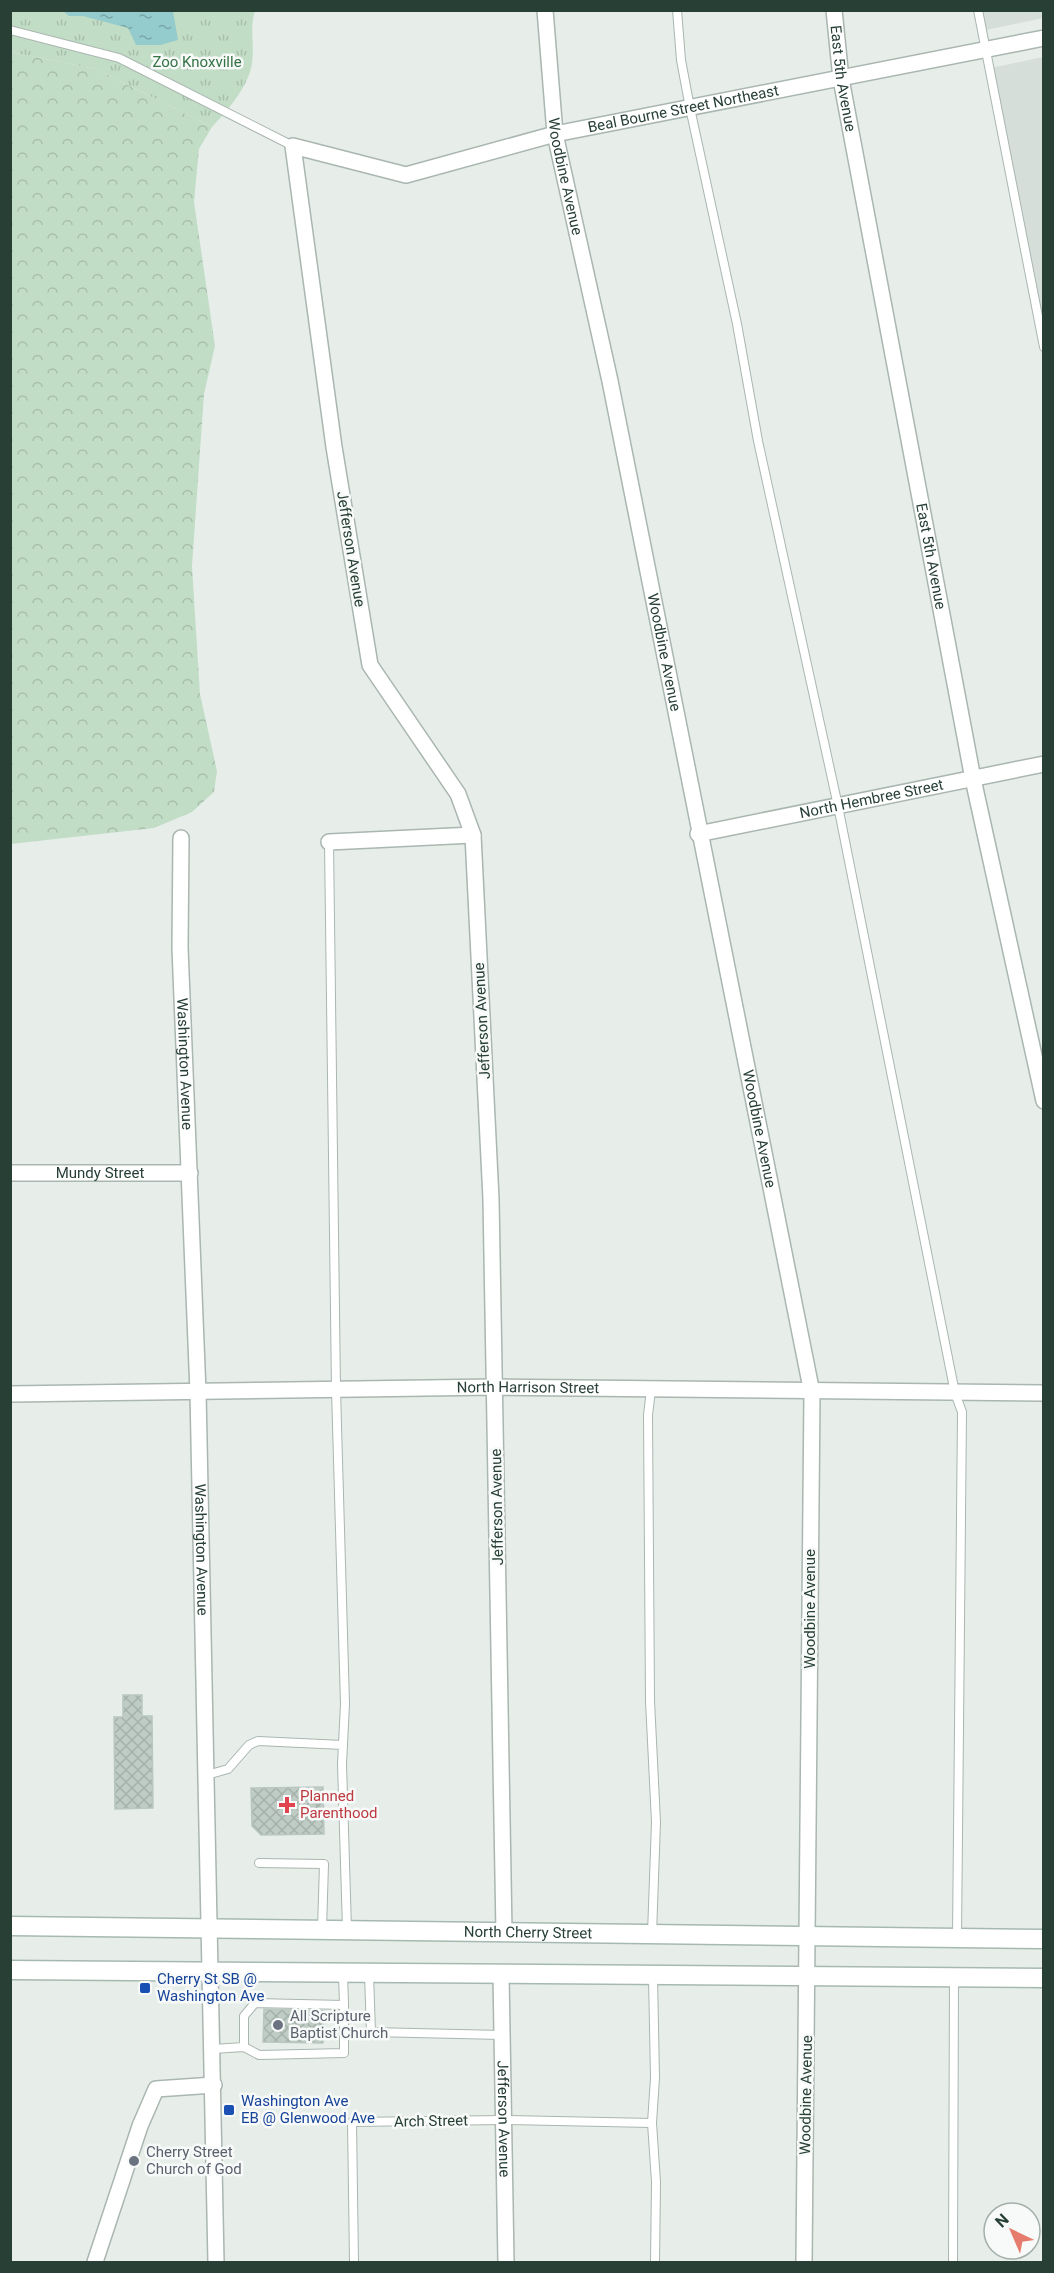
<svg xmlns="http://www.w3.org/2000/svg" width="1054" height="2273" viewBox="0 0 1054 2273" font-family="Roboto,sans-serif">
<style>
.built{fill:#d5ded9}
.forest{fill:url(#forest-crowns)}
.park{fill:url(#park-tufts)}
.water{fill:url(#water-ripples)}
.building{fill:url(#building-cross-hatch);stroke:#b9c7c0;stroke-width:1.5}
.lines{fill:none;stroke-linecap:round;stroke-linejoin:round}
.lane-casing{stroke:#aab6b0;stroke-width:10}
.street-casing{stroke:#aab6b0;stroke-width:18}
.secondary-casing{stroke:#a6b9b0;stroke-width:21}
.lane{stroke:#fff;stroke-width:8}
.street{stroke:#fff;stroke-width:15}
.secondary{stroke:#fff;stroke-width:18}
.health-dot{fill:#e0444e;stroke:#f7faf8;stroke-width:2}
.transit-dot{fill:#1a4fb4;stroke:#f7faf8;stroke-width:2}
.worship-dot{fill:#6b7280;stroke:#f7faf8;stroke-width:2}
.labels{text-anchor:middle;dominant-baseline:central;stroke-width:5;stroke-linejoin:round;paint-order:stroke}
.park-label{font-size:15px;fill:#347245;stroke:#f7faf8}
.street-label{font-size:15px;fill:#273f35;stroke:#f7faf8}
.health-label{font-size:15px;fill:#be3a42;stroke:#f7faf8;text-anchor:start}
.transit-label{font-size:15px;fill:#164399;stroke:#f7faf8;text-anchor:start}
.worship-label{font-size:15px;fill:#5b616d;stroke:#f7faf8;text-anchor:start}
</style>
<defs>
<pattern id="forest-crowns" width="20" height="18" patternUnits="userSpaceOnUse" patternTransform="scale(1.5)"><rect width="20" height="18" fill="#c2ddc6"/><path d="M2 6a3 3 0 1 1 6 0M12 15a3 3 0 1 1 6 0" fill="none" stroke="#a7bfab"/></pattern>
<pattern id="park-tufts" width="24" height="20" patternUnits="userSpaceOnUse" patternTransform="scale(1.5)"><rect width="24" height="20" fill="#c2ddc6"/><path d="M3 7l-1-3M5 7V3M7 7l1-3M15 17l-1-3M17 17v-4M19 17l1-3" fill="none" stroke="#a7bfab"/></pattern>
<pattern id="water-ripples" width="26" height="14" patternUnits="userSpaceOnUse" patternTransform="scale(1.5)"><rect width="26" height="14" fill="#94cbcd"/><path d="M2 4q2-2 4 0t4 0M15 11q2-2 4 0t4 0" fill="none" stroke="#79a6a7"/></pattern>
<pattern id="building-cross-hatch" width="8" height="8" patternUnits="userSpaceOnUse" patternTransform="scale(1.5)"><rect width="8" height="8" fill="#bfccc5"/><path d="M0 0l8 8M0 8l8-8" fill="none" stroke="#a4b0aa"/></pattern>
</defs>
<rect width="100%" height="100%" fill="#e7eeea"/>
<path class="built" d="M978 11H1043V18L981 31Z
M1043 57V347L987 69Z"/>
<path class="forest" d="M11 52 96 69 212 127 199 149 194 202 215 346 204 394 192 566 200 694 217 771 214 792 192 812 154 828 11 844Z"/>
<path class="park" d="M10 11H255C249 29 255 44 252 63 249 86 228 110 212 127L96 69 11 52Z"/>
<path class="water" d="M63 11H173L178 40 160 45H136L128 28 83 16H69Z"/>
<path class="building" d="M123 1695H142V1716H152L153 1808 115 1809 114 1717H123Z
M323 1787 324 1834 261 1835 252 1826 251 1788Z
M264 2009 324 2011 323 2043 263 2042Z"/>
<g class="lines">
<defs>
<path id="lane" d="M677 10 681 60 690 108 737 324 758 441 838 806 955 1393 962 1412 957 1938
M978 10 1044 347
M10 30 119 58 293 146
M329 842 336 1390 345 1704 342 1764 347 1929
M651 1390 648 1415 650 1701 656 1822 652 1934
M207 1775 228 1769 249 1745 258 1741 343 1745
M259 1863 324 1864 322 1930
M369 1974 371 2032 502 2035
M653 1976 655 2078 652 2123 656 2182 655 2262
M244 2047 259 2055 344 2053V2005
M213 2049 244 2047V2016L255 2003 344 2005 343 1973
M354 2262 352 2122 504 2120 652 2123
M953 2262 954 1978"/>
<g id="street">
<path id="s1" d="M545 10 555 134 610 381 812 1393 804 2262"/>
<path id="s2" d="M834 10 841 79 973 779 1044 1101"/>
<path id="s3" d="M698 834 1044 764"/>
<path id="s4" d="M181 838 180 948 198 1392 216 2262"/>
<path d="M329 842 473 835"/>
<path id="s5" d="M10 1173H190"/>
<path id="s6" d="M10 1394 495 1387 1044 1393"/>
<path id="s7" d="M504 1932 491 1199 473 835 458 794 370 665 334 447 293 146 406 175 555 134 1044 38"/>
<path id="s8" d="M501 1975 506 2262"/>
<path d="M95 2262 140 2126 156 2089 214 2085"/>
</g>
<g id="secondary">
<path id="s9" d="M10 1926 1044 1939"/>
<path d="M10 1970 1044 1978"/>
</g>
</defs>
<use href="#lane" class="lane-casing"/>
<use href="#street" class="street-casing"/>
<use href="#secondary" class="secondary-casing"/>
<use href="#lane" class="lane"/>
<use href="#street" class="street"/>
<use href="#secondary" class="secondary"/>
</g>
<path class="health-dot" d="M284 1796h6v6h6v6h-6v6h-6v-6h-6v-6h6z"/>
<g class="transit-dot">
<rect x="139" y="1982" width="12" height="12" rx="3"/>
<rect x="223" y="2104" width="12" height="12" rx="3"/>
</g>
<g class="worship-dot">
<circle cx="278" cy="2025" r="6"/>
<circle cx="134" cy="2161" r="6"/>
</g>
<g class="labels">
<g class="park-label">
<text x="197" y="62">Zoo Knoxville</text>
</g>
<g class="street-label">
<text stroke="none"><textPath href="#s2" startOffset="69">East 5th Avenue</textPath></text>
<text stroke="none"><textPath href="#s7" startOffset="2224">Beal Bourne Street Northeast</textPath></text>
<text stroke="none"><textPath href="#s1" startOffset="168">Woodbine Avenue</textPath></text>
<text transform="translate(351 549) rotate(81)">Jefferson Avenue</text>
<text stroke="none"><textPath href="#s2" startOffset="555">East 5th Avenue</textPath></text>
<text stroke="none"><textPath href="#s1" startOffset="654">Woodbine Avenue</textPath></text>
<text stroke="none"><textPath href="#s3" startOffset="177">North Hembree Street</textPath></text>
<text transform="translate(482 1021) rotate(-93)">Jefferson Avenue</text>
<text stroke="none"><textPath href="#s4" startOffset="226">Washington Avenue</textPath></text>
<text stroke="none"><textPath href="#s1" startOffset="1140">Woodbine Avenue</textPath></text>
<text stroke="none"><textPath href="#s5" startOffset="90">Mundy Street</textPath></text>
<text stroke="none"><textPath href="#s6" startOffset="518">North Harrison Street</textPath></text>
<text transform="translate(497 1507) rotate(-91)">Jefferson Avenue</text>
<text stroke="none"><textPath href="#s4" startOffset="712">Washington Avenue</textPath></text>
<text transform="translate(810 1609) rotate(-90)">Woodbine Avenue</text>
<text stroke="none"><textPath href="#s9" startOffset="518">North Cherry Street</textPath></text>
<text transform="translate(806 2095) rotate(-89)">Woodbine Avenue</text>
<text stroke="none"><textPath href="#s8" startOffset="144">Jefferson Avenue</textPath></text>
<text transform="translate(431 2121) rotate(-1)">Arch Street</text>
</g>
<g class="health-label">
<text x="300" y="1796">Planned<tspan x="300" dy="17">Parenthood</tspan></text>
</g>
<g class="transit-label">
<text x="157" y="1979">Cherry St SB @<tspan x="157" dy="17">Washington Ave</tspan></text>
<text x="241" y="2101">Washington Ave<tspan x="241" dy="17">EB @ Glenwood Ave</tspan></text>
</g>
<g class="worship-label">
<text x="290" y="2016">All Scripture<tspan x="290" dy="17">Baptist Church</tspan></text>
<text x="146" y="2152">Cherry Street<tspan x="146" dy="17">Church of God</tspan></text>
</g>
</g>
<rect width="1054" height="2273" fill="none" stroke="#273f35" stroke-width="24"/>
<g transform="translate(1012 2231) rotate(316)"><circle r="28" fill="#f7faf8" stroke="#a4afaa" stroke-width="1.5"/>
<path d="M0-4.5L10 22L0 15L-10 22Z" fill="#e67c6d"/>
<text y="-9" font-size="16" font-weight="bold" text-anchor="middle" fill="#273f35">N</text>
</g>
</svg>
